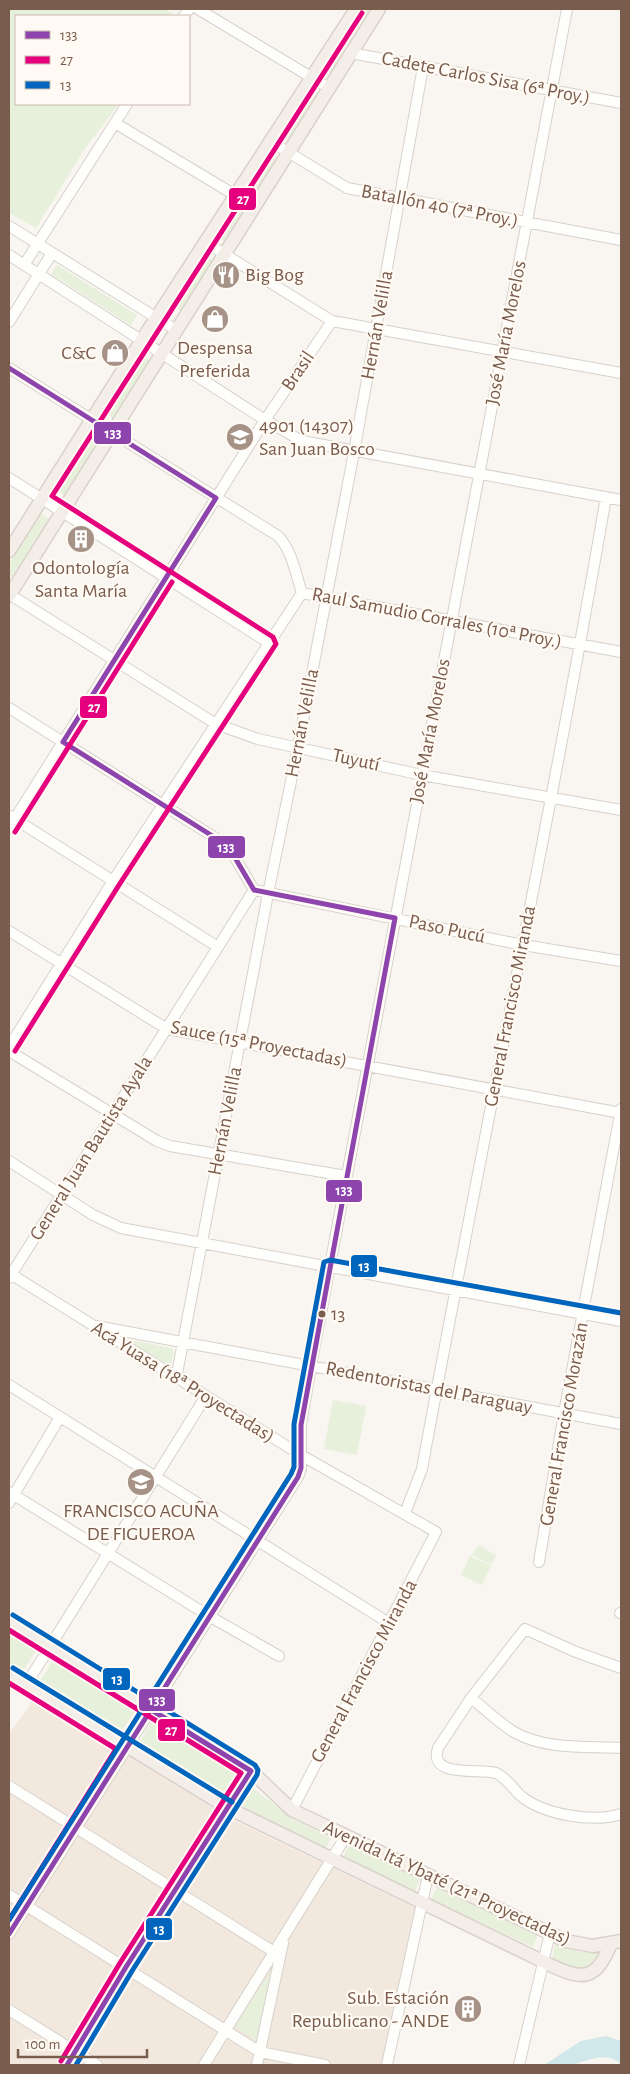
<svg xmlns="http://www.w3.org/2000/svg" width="630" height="2074" viewBox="0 0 630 2074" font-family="'Alegreya Sans',sans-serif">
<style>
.residential{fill:#f2e8de}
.green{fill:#e7f0db}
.water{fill:#d0e8ea}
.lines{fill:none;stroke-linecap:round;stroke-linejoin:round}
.minor-casing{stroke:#d7d1cb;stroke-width:12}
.major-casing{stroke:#dad1cc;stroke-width:15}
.minor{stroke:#fefefd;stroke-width:10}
.major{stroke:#f3eee8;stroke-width:12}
.bus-1-casing{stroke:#fffaf3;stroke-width:9}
.bus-2-casing{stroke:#fffaf3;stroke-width:9}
.bus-3-casing{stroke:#fffaf3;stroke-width:9}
.bus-1{stroke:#8e44ad;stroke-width:5}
.bus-2{stroke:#e5007d;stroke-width:5}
.bus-3{stroke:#0065bd;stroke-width:5}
.bus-dot{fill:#7a5c4d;stroke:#fffaf3;stroke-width:2}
.labels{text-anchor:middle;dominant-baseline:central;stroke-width:4.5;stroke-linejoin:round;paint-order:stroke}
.bus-label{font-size:19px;fill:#7a5c4d;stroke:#fffaf3;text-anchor:start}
.street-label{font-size:20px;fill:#7a5c4d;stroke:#fffaf3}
.poi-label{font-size:20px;fill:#7a5c4d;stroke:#fffaf3}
.line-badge{stroke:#fffaf3;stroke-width:2}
.badge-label{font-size:14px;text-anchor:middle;font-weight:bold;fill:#fff}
</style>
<rect width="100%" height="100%" fill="#f9f5f0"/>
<path class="residential" d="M35 1698 229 1818 423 1912 393 2064 396 2065H9V1734Z"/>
<path class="green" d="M9 9H165L173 14 172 16H16V104H119L86 147 36 228 9 213Z
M364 9H370L331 72 326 68Z
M311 91 316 95 288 140 281 136Z
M271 152 277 157 224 241 217 236Z
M204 255 213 260 181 311 172 304Z
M57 265 137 315 131 325 51 274Z
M140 353 150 360 113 418 103 413Z
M90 434 99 440 64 495 55 489Z
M40 513 49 519 12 577 9 575V564Z
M131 1340 171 1348 174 1351 171 1364 169 1365 130 1342Z
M333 1400 366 1406 357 1455 324 1449Z
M478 1545 496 1555 491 1565 472 1555Z
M470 1556 491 1566 482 1585 461 1575Z
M9 1631 37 1649 22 1673 9 1665Z
M53 1660 135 1711 120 1734 39 1683Z
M152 1720 236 1773 222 1798 138 1746Z
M252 1787 292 1819 331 1838 325 1850 242 1807Z
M349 1845 420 1879 415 1891 343 1857Z
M437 1887 538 1935 533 1947 431 1899Z
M558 1943 580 1952 603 1950C586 1977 576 1969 552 1958L555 1944Z
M272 1969 257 2041 235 2027Z"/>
<path class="water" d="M606 2036 621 2041V2064C604 2049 586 2063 568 2065 560 2066 552 2065 544 2065L581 2041Z"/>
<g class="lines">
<defs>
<path id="minor" d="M198 9 329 88
M184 16 189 9
M351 53 621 103
M115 123 235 195
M270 141 347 188 621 240
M9 226 176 330
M205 242 332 321 621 373
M9 255 265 420 302 441 621 500
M24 265 127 104
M9 322 52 253
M9 368 278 536C292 550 296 575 302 593
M9 478 269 643
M302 593 621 652
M9 594 216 724 258 739 422 775 621 810
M9 708 222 842 234 856 254 890 523 945 621 961
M10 816 218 947
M9 828 265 420 332 321
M9 931 167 1029 621 1113
M9 1047 113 881 302 593
M9 1051 157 1141 170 1146 346 1176
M9 1161 93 1215 121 1228 621 1321
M9 1273 301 1455 436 1532 292 1810
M9 1278 254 890
M96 1326 621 1424
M176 1379 268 894 298 747 354 452 423 67
M9 1385 389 1623
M9 1492 209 1616 279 1656
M9 1503 60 1417
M405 1513 422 1469C481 1145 550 822 606 497
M539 1562 564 1413 621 1109
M620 1613H621
M621 1668 576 1652 525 1629 471 1698 438 1748C428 1779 481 1768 496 1773 507 1778 512 1788 521 1796 544 1815 594 1823 621 1814
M26 1685 206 1396
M471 1698C485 1709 499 1723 514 1732 545 1750 587 1746 621 1748
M9 1786 274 1952
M9 1895 260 2052 325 2065
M9 1934 298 1477 301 1468V1425L311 1366 567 9
M9 2010 97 2065
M67 2065 126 1967 251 1771
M204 2065 346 1836
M257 2065 283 1943
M387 2065 428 1875
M519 2065 550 1933"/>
<path id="major" d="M9 551 142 340 356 9
M9 596 379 9
M9 1621 251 1771 292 1810 566 1941 593 1946 621 1941
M9 1674 228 1808 542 1961C558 1968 582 1984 597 1968 604 1961 607 1952 611 1944"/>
</defs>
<use href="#minor" class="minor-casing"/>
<use href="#major" class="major-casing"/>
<use href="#minor" class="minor"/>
<use href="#major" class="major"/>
<defs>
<path id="bus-1" d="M9 368 216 498
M63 742 222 842 234 856 254 890 395 918
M63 742 216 498
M150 1709 251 1771
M9 1934 298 1477 301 1468V1425L395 918
M67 2065 126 1967 251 1771"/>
<path id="bus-2" d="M15 832 172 582
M15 1051 119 885 276 644 273 637 52 496 362 13
M9 1630 241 1773 120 1963 61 2061
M9 1683 116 1749 9 1920"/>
<path id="bus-3" d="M13 1615 255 1765 258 1770 257 1775 132 1971 76 2065
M13 1668 232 1802
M9 1920 291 1474 294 1467V1424L324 1262 330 1260 621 1313"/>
</defs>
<use href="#bus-1" class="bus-1-casing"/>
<use href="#bus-2" class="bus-2-casing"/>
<use href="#bus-3" class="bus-3-casing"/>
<use href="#bus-1" class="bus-1"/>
<use href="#bus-2" class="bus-2"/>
<use href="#bus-3" class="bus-3"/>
</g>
<defs>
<symbol id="restaurant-disc" viewBox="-11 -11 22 22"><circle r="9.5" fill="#a69286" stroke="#fffaf3"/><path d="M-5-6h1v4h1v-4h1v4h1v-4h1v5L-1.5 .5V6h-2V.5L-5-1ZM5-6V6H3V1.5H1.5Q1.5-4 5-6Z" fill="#fff"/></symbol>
<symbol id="shop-disc" viewBox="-11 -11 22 22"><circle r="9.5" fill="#a69286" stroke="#fffaf3"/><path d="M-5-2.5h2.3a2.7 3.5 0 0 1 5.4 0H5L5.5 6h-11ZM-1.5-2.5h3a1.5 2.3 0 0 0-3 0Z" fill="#fff"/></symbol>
<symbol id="school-disc" viewBox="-11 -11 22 22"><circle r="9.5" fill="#a69286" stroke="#fffaf3"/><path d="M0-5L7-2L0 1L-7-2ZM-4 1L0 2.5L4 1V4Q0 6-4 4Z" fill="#fff"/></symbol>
<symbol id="building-disc" viewBox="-11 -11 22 22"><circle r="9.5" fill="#a69286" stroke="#fffaf3"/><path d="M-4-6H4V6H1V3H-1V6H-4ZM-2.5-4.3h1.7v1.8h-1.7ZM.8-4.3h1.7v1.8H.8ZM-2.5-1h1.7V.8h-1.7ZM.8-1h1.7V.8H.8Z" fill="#fff"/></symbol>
</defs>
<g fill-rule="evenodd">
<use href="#restaurant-disc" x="210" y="259" width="32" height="32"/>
<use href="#shop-disc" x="199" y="303" width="32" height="32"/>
<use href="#shop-disc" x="99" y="337" width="32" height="32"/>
<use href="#school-disc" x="224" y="421" width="32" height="32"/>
<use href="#building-disc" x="65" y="523" width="32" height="32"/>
<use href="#school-disc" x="125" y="1466" width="32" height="32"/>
<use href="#building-disc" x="452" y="1993" width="32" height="32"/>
</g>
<circle class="bus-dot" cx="322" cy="1314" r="4.5"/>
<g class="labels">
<g class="bus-label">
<text x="331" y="1314">13</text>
</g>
<g class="street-label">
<text transform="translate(486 78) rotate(11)">Cadete Carlos Sisa (6ª Proy.)</text>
<text transform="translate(440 206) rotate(11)">Batallón 40 (7ª Proy.)</text>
<text transform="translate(377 325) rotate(-80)">Hernán Velilla</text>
<text transform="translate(506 333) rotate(-79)">José María Morelos</text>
<text transform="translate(298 371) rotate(-56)">Brasil</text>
<text transform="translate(437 618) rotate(11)">Raul Samudio Corrales (10ª Proy.)</text>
<text transform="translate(302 723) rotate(-79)">Hernán Velilla</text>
<text transform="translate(430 731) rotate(-79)">José María Morelos</text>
<text transform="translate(356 760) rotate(12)">Tuyutí</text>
<text transform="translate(447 929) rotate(12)">Paso Pucú</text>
<text transform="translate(510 1006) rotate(-79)">General Francisco Miranda</text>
<text transform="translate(259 1044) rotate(11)">Sauce (15ª Proyectadas)</text>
<text transform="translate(225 1121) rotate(-79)">Hernán Velilla</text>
<text transform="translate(91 1148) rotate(-58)">General Juan Bautista Ayala</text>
<text transform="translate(183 1382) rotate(32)">Acá Yuasa (18ª Proyectadas)</text>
<text transform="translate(429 1388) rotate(11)">Redentoristas del Paraguay</text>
<text transform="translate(564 1424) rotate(-80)">General Francisco Morazán</text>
<text transform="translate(364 1671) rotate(-62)">General Francisco Miranda</text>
<text transform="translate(447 1883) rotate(25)">Avenida Itá Ybaté (21ª Proyectadas)</text>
</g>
<g class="poi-label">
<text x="245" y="275" text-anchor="start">Big Bog</text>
<text x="215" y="348">Despensa<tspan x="215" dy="23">Preferida</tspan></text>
<text x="96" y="353" text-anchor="end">C&amp;C</text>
<text x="259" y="426" text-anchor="start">4901 (14307)<tspan x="259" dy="23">San Juan Bosco</tspan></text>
<text x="81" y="568">Odontología<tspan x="81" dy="23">Santa María</tspan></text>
<text x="141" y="1511">FRANCISCO ACUÑA<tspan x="141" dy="23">DE FIGUEROA</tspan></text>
<text x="449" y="1998" text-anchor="end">Sub. Estación<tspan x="449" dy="23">Republicano - ANDE</tspan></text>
</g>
</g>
<g class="line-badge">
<rect x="228" y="187" width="29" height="24" rx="5" fill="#e5007d"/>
<rect x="93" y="421" width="39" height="24" rx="5" fill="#8e44ad"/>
<rect x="79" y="695" width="29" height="24" rx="5" fill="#e5007d"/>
<rect x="207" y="835" width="39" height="24" rx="5" fill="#8e44ad"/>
<rect x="325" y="1179" width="38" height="24" rx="5" fill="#8e44ad"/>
<rect x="350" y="1254" width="28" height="24" rx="5" fill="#0065bd"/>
<rect x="102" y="1667" width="29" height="24" rx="5" fill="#0065bd"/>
<rect x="138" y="1688" width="38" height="24" rx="5" fill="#8e44ad"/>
<rect x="157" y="1718" width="29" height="24" rx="5" fill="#e5007d"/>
<rect x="145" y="1917" width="28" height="24" rx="5" fill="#0065bd"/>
</g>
<g class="badge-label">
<text x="243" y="204">27</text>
<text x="113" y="438">133</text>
<text x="94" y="712">27</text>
<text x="226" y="852">133</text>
<text x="344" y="1195">133</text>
<text x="364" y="1271">13</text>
<text x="117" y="1684">13</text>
<text x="157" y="1705">133</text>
<text x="171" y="1735">27</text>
<text x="159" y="1934">13</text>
</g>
<rect width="630" height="2074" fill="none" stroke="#7a5c4d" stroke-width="20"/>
<rect x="15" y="15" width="175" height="90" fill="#fffaf3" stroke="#cabbb1"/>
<rect x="25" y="31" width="25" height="8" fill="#8e44ad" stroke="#cabbb1"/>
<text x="60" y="40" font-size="15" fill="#7a5c4d">133</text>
<rect x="25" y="56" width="25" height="8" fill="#e5007d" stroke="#cabbb1"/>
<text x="60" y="65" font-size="15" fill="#7a5c4d">27</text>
<rect x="25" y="81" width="25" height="8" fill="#0065bd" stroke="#cabbb1"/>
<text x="60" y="90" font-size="15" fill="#7a5c4d">13</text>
<path d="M18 2049v8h129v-8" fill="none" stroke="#7a5c4d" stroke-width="2.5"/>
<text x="25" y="2049" font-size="15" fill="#7a5c4d" stroke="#fffaf3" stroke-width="4" paint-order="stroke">100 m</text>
</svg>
